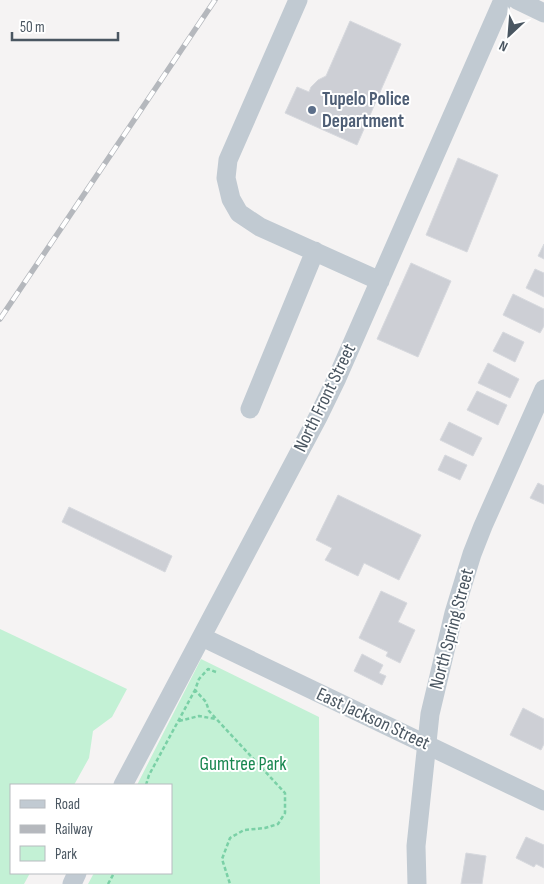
<svg xmlns="http://www.w3.org/2000/svg" width="544" height="884" viewBox="0 0 544 884" font-family="'Sofia Sans Condensed',sans-serif">
<style>
.green{fill:#c3f1d5}
.building{fill:#cdcfd5;stroke:#d7d9de}
.lines{fill:none;stroke-linecap:round;stroke-linejoin:round}
.path{stroke:#7ad0a6;stroke-width:2.5;stroke-dasharray:4 2.5;stroke-linecap:butt}
.minor{stroke:#c1cad2;stroke-width:19}
.rail-casing{stroke:#b5b8bd;stroke-width:5.5}
.rail{stroke:#fff;stroke-width:4;stroke-dasharray:11;stroke-linecap:butt}
.service-dot{fill:#5c6f8a;stroke:#fff;stroke-width:2}
.labels{text-anchor:middle;dominant-baseline:central;stroke-width:4;stroke-linejoin:round;paint-order:stroke}
.service-label{font-size:19px;font-weight:bold;fill:#4e5e75;stroke:#fff;text-anchor:start}
.street-label{font-size:19px;fill:#4a5661;stroke:#fff}
.park-label{font-size:19px;fill:#17864f;stroke:#fff}
</style>
<rect width="100%" height="100%" fill="#f5f3f3"/>
<path class="green" d="M0 629 127 689 112 717 93 731 89 758 74 785H11V873H30L24 884H0Z
M201 659 319 717 320 884H88L94 873H171V785H137Z"/>
<path class="building" d="M350 21 401 44 357 145 285 113 297 87 309 92 311 87 318 80 326 76Z
M458 158 498 175 467 252 426 235Z
M544 244V259L538 256Z
M411 263 451 281 418 357 377 339Z
M535 269 544 273V297L526 288Z
M513 294 544 309V326L540 333 503 315Z
M503 332 524 342 515 362 493 351Z
M488 363 519 379 510 398 478 383Z
M477 391 507 405 498 425 467 410Z
M449 422 482 438 473 456 440 440Z
M445 455 467 465 460 480 438 470Z
M538 483 544 486V504L530 498Z
M338 495 421 535 399 580 364 563 358 576 325 560 332 548 316 540Z
M69 507 172 556 165 572 62 522Z
M381 591 407 603 398 622 415 630 400 663 386 656 388 652 359 638Z
M362 654 383 665 379 673 386 676 382 685 354 671Z
M523 708 544 719V744L541 750 510 735Z
M526 837 544 845V868L536 864 534 867 516 858Z
M466 853 486 856 482 884H461Z"/>
<g class="lines">
<path class="path" d="M216 672 208 669 199 679 195 690 206 702 209 711 285 793V813L278 824 265 828 244 830 230 838 222 859 230 884
M179 721 199 716 216 719
M146 785 149 775 195 690
M108 884 114 873"/>
<path class="minor" d="M298 0 228 160 226 178 231 199 239 213 260 227 380 281
M517 0 544 13
M250 409 315 251
M202 637 544 801
M123 785 318 417 337 378 503 0
M72 884 77 873
M417 884 416 846 430 714 454 613 472 554 483 526 544 389"/>
<defs>
<path id="rail" d="M0 319 215 0"/>
</defs>
<use href="#rail" class="rail-casing"/>
<use href="#rail" class="rail"/>
</g>
<circle class="service-dot" cx="312" cy="110" r="5"/>
<g class="labels">
<g class="service-label">
<text x="322" y="99">Tupelo Police<tspan x="322" dy="22">Department</tspan></text>
</g>
<g class="street-label">
<text transform="translate(325 398) rotate(-64)">North Front Street</text>
<text transform="translate(452 629) rotate(-75)">North Spring Street</text>
<text transform="translate(373 719) rotate(25)">East Jackson Street</text>
</g>
<g class="park-label">
<text x="243" y="764">Gumtree Park</text>
</g>
</g>
<rect x="10" y="784" width="162" height="90" fill="#ffffff" stroke="#b7bbc0"/>
<rect x="20" y="800" width="25" height="8" fill="#c1cad2" stroke="#b7bbc0"/>
<text x="55" y="809" font-size="15" fill="#4a5661">Road</text>
<rect x="20" y="825" width="25" height="8" fill="#b5b8bd" stroke="#b7bbc0"/>
<text x="55" y="834" font-size="15" fill="#4a5661">Railway</text>
<rect x="20" y="846" width="25" height="15" fill="#c3f1d5" stroke="#b7bbc0"/>
<text x="55" y="859" font-size="15" fill="#4a5661">Park</text>
<g transform="translate(509 35) rotate(206)" stroke="#ffffff" stroke-width="4" paint-order="stroke">
<path d="M0-4L9 19L0 12L-9 19Z" fill="#4a5661"/>
<text y="-8" font-size="14" font-weight="bold" text-anchor="middle" fill="#4a5661">N</text>
</g>
<path d="M12 32v8h106v-8" fill="none" stroke="#4a5661" stroke-width="2.5"/>
<text x="20" y="32" font-size="15" fill="#4a5661" stroke="#ffffff" stroke-width="4" paint-order="stroke">50 m</text>
</svg>
